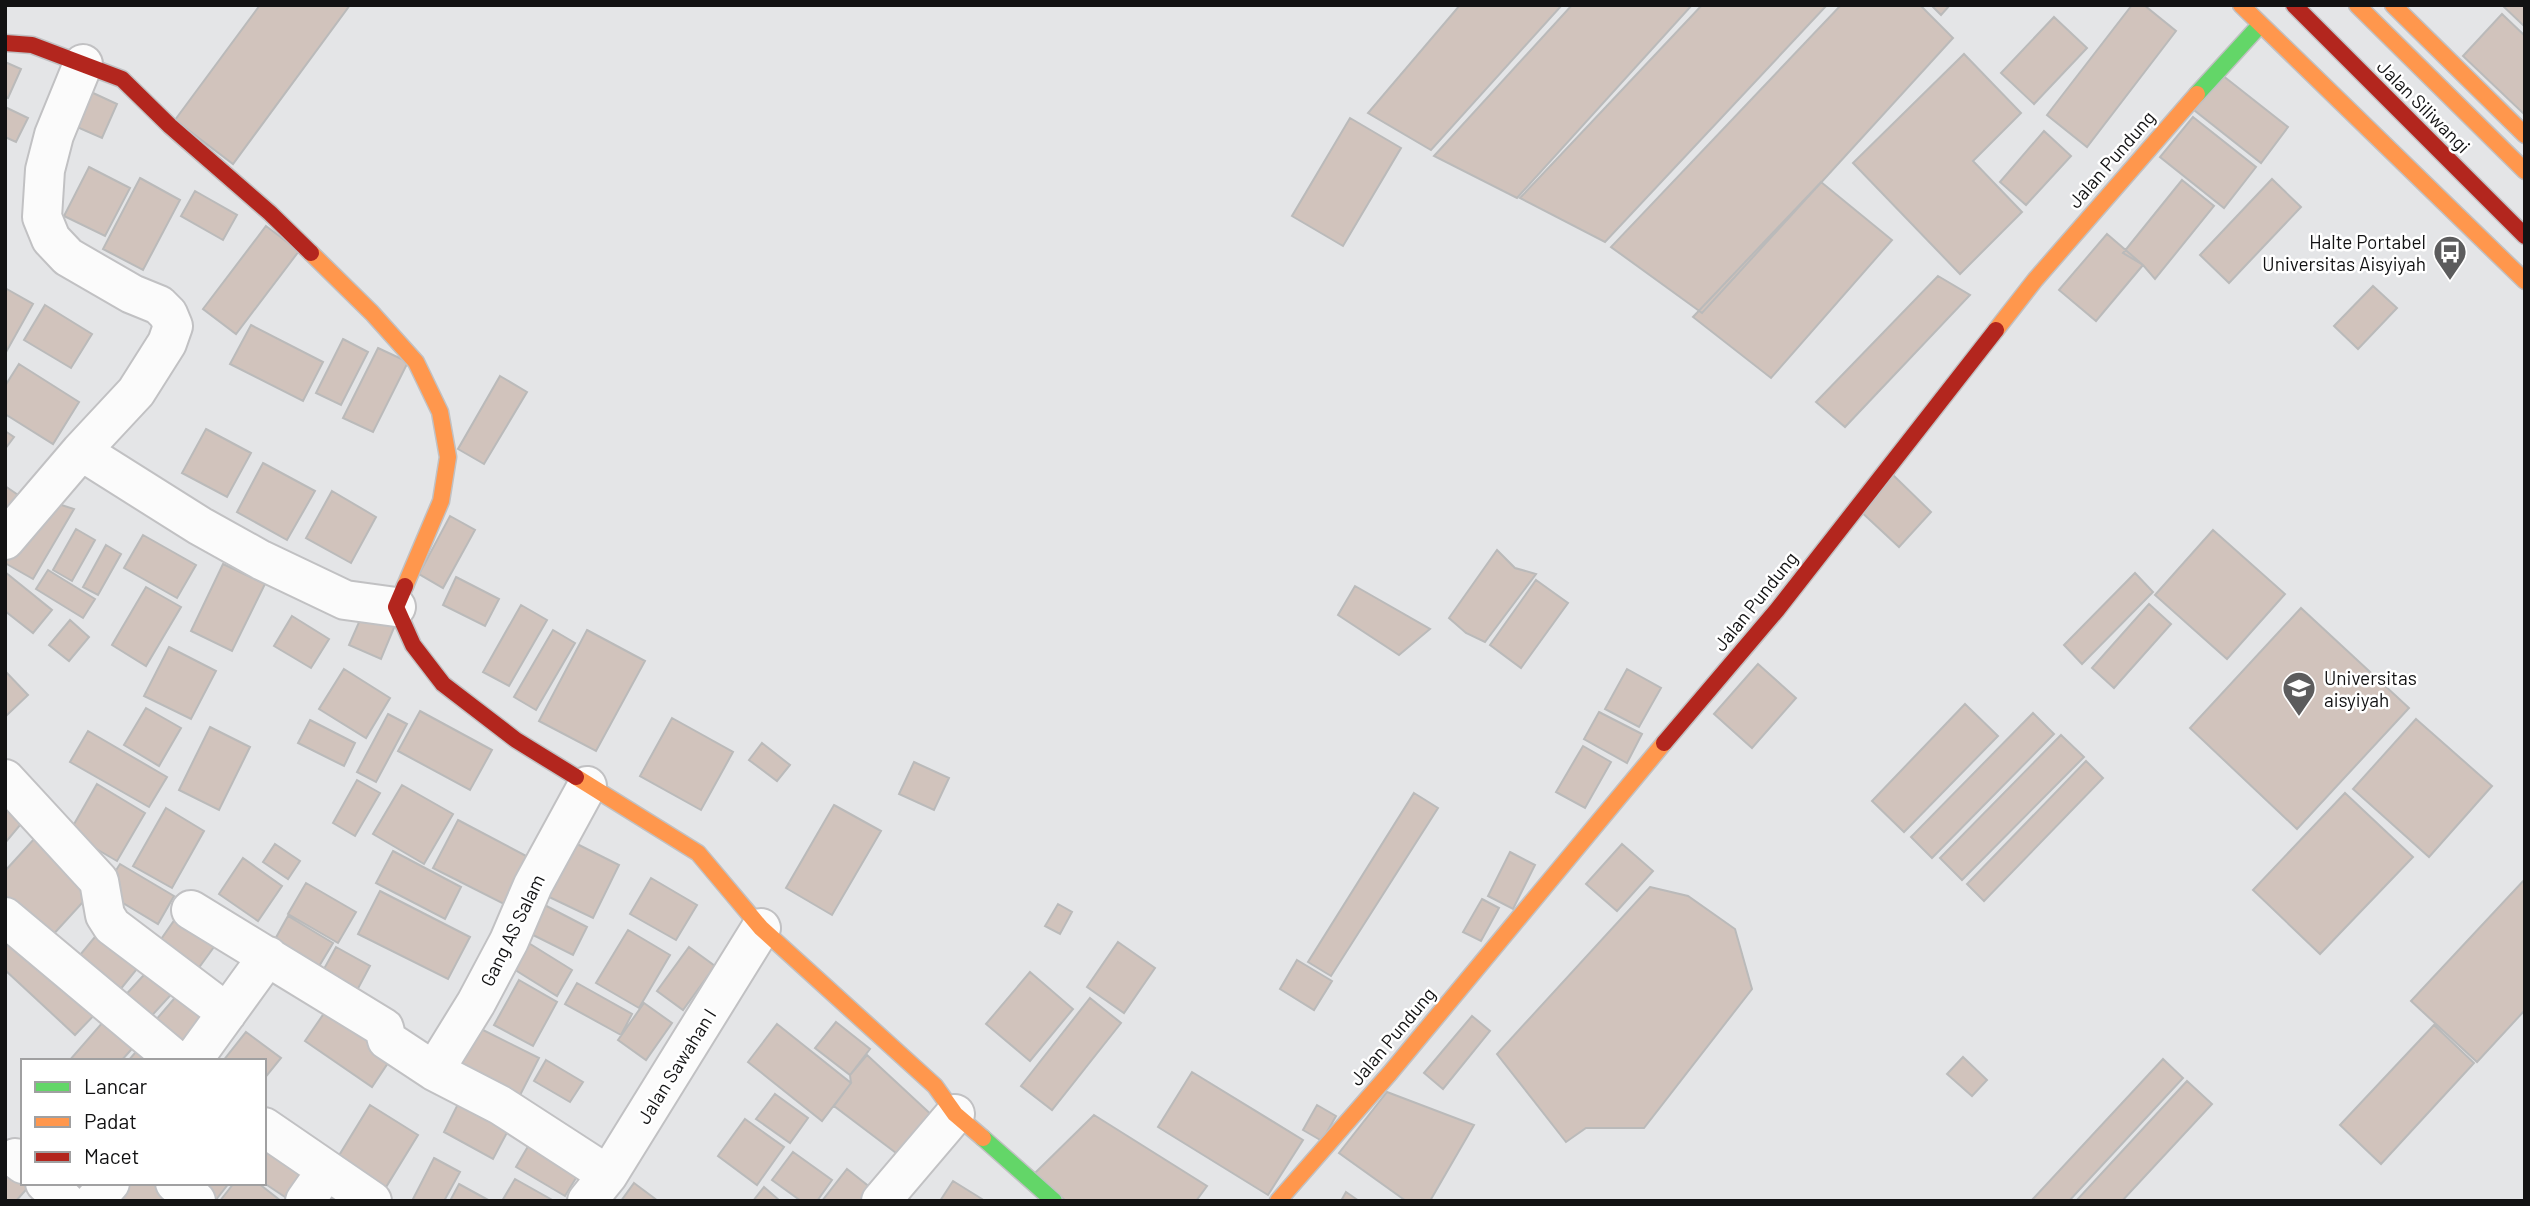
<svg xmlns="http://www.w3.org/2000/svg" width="2530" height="1206" viewBox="0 0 2530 1206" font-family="Barlow,sans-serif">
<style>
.building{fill:#d1c3bc;stroke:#bababa;stroke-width:2}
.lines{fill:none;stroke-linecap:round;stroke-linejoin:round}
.street-casing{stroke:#c1c1c3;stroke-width:42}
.fast-casing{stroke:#c1c1c3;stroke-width:19}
.slow-casing{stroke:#c1c1c3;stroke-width:19}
.jam-casing{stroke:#c1c1c3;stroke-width:19}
.street{stroke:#fbfbfb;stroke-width:38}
.fast{stroke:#63d668;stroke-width:16}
.slow{stroke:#ff974d;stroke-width:16}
.jam{stroke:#b3261e;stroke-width:16}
.labels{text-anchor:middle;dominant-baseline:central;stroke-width:5;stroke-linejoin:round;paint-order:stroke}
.street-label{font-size:19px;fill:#121213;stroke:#fff}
.poi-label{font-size:19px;fill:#121213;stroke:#fff;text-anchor:end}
</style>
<rect width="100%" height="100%" fill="#e4e5e7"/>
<path class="building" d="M260 5H350L233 164 175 120Z
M1460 5H1562L1431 150 1368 113Z
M1572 5H1692L1517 198 1434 156Z
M1702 5H1827L1605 242 1520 198Z
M1841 5H1920L1953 38 1702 313 1611 247Z
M1931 5H1950L1941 15Z
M2132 5H2144L2176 31 2087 147 2047 115Z
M2502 5H2525V27Z
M2502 14 2525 36V115L2463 56Z
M2054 17 2087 48 2034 104 2001 73Z
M1964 54 2021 113 1973 161 2022 212 1960 274 1853 163Z
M5 62 21 69 8 98 5 97Z
M2222 75 2288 127 2261 163 2194 110Z
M78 86 117 104 102 138 61 120Z
M5 107 28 118 16 142 5 137Z
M2193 117 2256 167 2224 208 2160 157Z
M1350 118 1401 148 1343 246 1292 216Z
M2044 131 2071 156 2026 205 2000 182Z
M89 167 130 188 105 236 64 216Z
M140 178 180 200 143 270 103 249Z
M2272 179 2301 207 2229 283 2200 255Z
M2182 180 2214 206 2155 279 2143 265 2123 253Z
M1821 182 1892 240 1771 378 1693 317Z
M195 191 237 215 223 240 181 216Z
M266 226 299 251 236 334 203 309Z
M2107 234 2143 265 2096 321 2059 290Z
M1938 276 1970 295 1845 427 1816 402Z
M2373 286 2397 308 2358 349 2334 326Z
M5 288 33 304 5 354Z
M45 305 92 334 71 368 24 340Z
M251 325 323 362 303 401 230 364Z
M343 339 368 352 341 405 316 393Z
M378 348 408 362 373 432 343 418Z
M19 364 79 402 53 444 5 414V386Z
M500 376 527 392 484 464 458 449Z
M206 429 251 453 227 497 182 473Z
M5 431 14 437 5 449Z
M263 463 315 491 287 540 237 512Z
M1891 473 1931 512 1899 547 1857 508Z
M5 486 21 497 9 513 5 510Z
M332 491 376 517 351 563 306 538Z
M43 499 74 509 33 579 5 563V558Z
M450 516 475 530 443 588 419 574Z
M76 529 95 540 72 581 53 570Z
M2213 530 2285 594 2227 659 2155 595Z
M143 535 196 565 177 598 124 568Z
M106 545 121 554 98 595 83 587Z
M1497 550 1515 568 1536 574 1485 642 1466 633 1449 618Z
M223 564 265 584 232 651 191 631Z
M48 570 95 599 83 618 36 589Z
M5 572 52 610 33 633 5 611Z
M2135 573 2153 592 2082 664 2064 645Z
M456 577 499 599 485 626 443 605Z
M1536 580 1568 603 1521 668 1490 645Z
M1355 586 1430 629 1399 655 1338 615Z
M146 587 181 607 146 666 112 645Z
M367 604 398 618 381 659 349 645Z
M2149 604 2171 624 2114 688 2092 668Z
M521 605 547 620 509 686 483 672Z
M2301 608 2409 708 2297 829 2190 728Z
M292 616 329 639 311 668 274 646Z
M70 620 89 637 69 661 49 645Z
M553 630 575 643 536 710 514 697Z
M587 630 645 661 596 751 539 721Z
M169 647 216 671 191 719 144 696Z
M1758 664 1796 698 1752 748 1714 714Z
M344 669 390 698 366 738 319 709Z
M1627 669 1661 688 1639 727 1605 709Z
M5 671 28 695 5 717Z
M1965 704 1998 736 1904 832 1872 801Z
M146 708 181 728 159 766 124 745Z
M420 711 492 750 470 790 398 751Z
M1599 712 1642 734 1627 763 1584 739Z
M2033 713 2054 734 1932 858 1911 837Z
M388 714 407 724 376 782 357 772Z
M672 718 733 752 701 810 640 776Z
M2416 719 2492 786 2429 857 2353 789Z
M310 720 355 743 344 766 298 743Z
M210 727 250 747 219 810 179 790Z
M88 731 167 777 149 807 70 762Z
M2061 735 2084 757 1962 880 1940 858Z
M762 743 790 765 777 781 749 760Z
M1583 746 1611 762 1585 808 1556 792Z
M2086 761 2103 778 1984 901 1967 884Z
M914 762 949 778 934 810 899 794Z
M357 780 380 793 355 836 333 823Z
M97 784 145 813 117 861 69 833Z
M402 785 453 814 424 864 373 834Z
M1414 793 1438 808 1331 976 1308 962Z
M2345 793 2413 857 2320 954 2253 890Z
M5 801 26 818 5 843Z
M834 805 881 831 832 915 786 888Z
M166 808 204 831 172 888 133 866Z
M458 820 528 857 504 904 433 868Z
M35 838 92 892 50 938 5 896V871Z
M573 842 619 865 593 918 547 896Z
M275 844 300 861 288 879 263 862Z
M1622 844 1653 871 1617 911 1586 884Z
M393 851 461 887 445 919 376 883Z
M1510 852 1535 865 1513 909 1488 896Z
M243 858 282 886 258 921 219 894Z
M120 864 174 896 158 924 103 891Z
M651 878 697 905 676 940 630 914Z
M2525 879V1010L2477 1062 2411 1001Z
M306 883 356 912 338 943 288 914Z
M1650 887 1688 896 1735 929 1752 989 1644 1128H1586L1566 1142 1497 1054Z
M380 891 470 937 448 979 358 934Z
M533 899 587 927 573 955 519 928Z
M1482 899 1499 908 1481 941 1463 932Z
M1058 904 1072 912 1060 934 1045 926Z
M180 912 219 940 195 973 157 945Z
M288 916 333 943 312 978 268 952Z
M104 926 145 959 111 1001 70 967Z
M628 930 670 955 639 1008 596 983Z
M18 932 100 1009 75 1035 5 970V946Z
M527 942 572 970 557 996 512 968Z
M1118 942 1155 968 1124 1013 1087 987Z
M336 947 370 966 354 996 319 978Z
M689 947 715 966 683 1010 657 991Z
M1297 960 1332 981 1314 1010 1280 989Z
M153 965 177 988 146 1022 121 1000Z
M1030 972 1073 1009 1030 1061 986 1024Z
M519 980 557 1002 533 1046 494 1025Z
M577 983 632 1014 621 1035 565 1004Z
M185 986 216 1012 180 1054 149 1028Z
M1090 998 1121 1023 1052 1110 1021 1086Z
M644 1003 672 1023 646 1060 618 1040Z
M327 1009 394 1054 372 1087 305 1041Z
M110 1014 140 1040 121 1061H69Z
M1472 1016 1490 1031 1443 1089 1424 1073Z
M836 1022 870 1049 850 1075 815 1048Z
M777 1024 851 1083 822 1121 748 1062Z
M2434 1025 2474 1063 2381 1164 2340 1125Z
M475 1026 539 1058 514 1107 450 1074Z
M246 1032 281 1058 264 1079V1061H223Z
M141 1046 158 1061H128Z
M867 1055 936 1119 900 1156 834 1106 851 1083 850 1075Z
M1963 1057 1987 1080 1972 1096 1947 1074Z
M2163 1059 2183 1078 2069 1201H2031Z
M546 1060 583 1082 570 1102 534 1081Z
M1192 1072 1303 1140 1268 1195 1158 1127Z
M2187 1081 2212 1104 2122 1201H2076Z
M1387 1092 1474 1125 1430 1201H1406L1339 1153Z
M775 1094 808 1118 790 1143 756 1119Z
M461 1098 511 1125 493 1159 444 1132Z
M370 1105 418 1135 383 1192 335 1162Z
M1317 1105 1336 1116 1322 1141 1303 1130Z
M1094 1115 1207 1186 1196 1201H1066L1034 1174Z
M745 1119 784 1147 757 1185 718 1156Z
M534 1136 584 1165 565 1196 516 1167Z
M264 1144 318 1170 291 1201 264 1183Z
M793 1152 832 1180 817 1201H801L772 1180Z
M434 1158 460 1172 444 1201H412Z
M5 1169 23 1172V1183H32L16 1201H5Z
M847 1169 876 1192 870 1201H822Z
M515 1179 554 1201H502Z
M953 1181 982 1199 981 1201H940Z
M120 1183H167L188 1201H105Z
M193 1183H229L215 1201H210Z
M234 1183H258L281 1201H220Z
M634 1183 658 1201H621Z
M459 1184 490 1201H450Z
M764 1187 780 1201H753Z
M1346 1192 1359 1201H1341Z"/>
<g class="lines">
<defs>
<path id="street" d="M81 451 200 526 261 560 345 600 396 607
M5 540 81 451 136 392 167 343 173 326 168 314 159 305 132 294 68 257 51 239 42 217 45 170 54 135 83 64
M5 779 99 881 105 915 112 926 227 1013
M191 910 384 1028 387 1040 434 1071 500 1105 608 1175
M5 917 177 1061
M192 1061 268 956
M434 1071 476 1003 509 941 533 885 587 786
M264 1127 372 1201
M15 1158 23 1164
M45 1183 65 1201
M175 1183 196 1201
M94 1201 110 1183
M305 1201 326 1171
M587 1201 608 1175 761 928
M881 1201 955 1114"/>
<path id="fast" d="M2197 94 2260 25
M983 1138 1054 1201"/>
<path id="slow" d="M2241 5 2525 281
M2357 5 2525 171
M2393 5 2525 135
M311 253 372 313 416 362 440 412 448 457 441 501 405 586
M1996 330 2035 280 2197 94
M576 777 698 853 761 928 935 1086 955 1114 983 1138
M1278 1201 1390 1073 1664 743"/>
<path id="jam" d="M2294 5 2525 236
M5 43 32 45 122 79 170 126 270 213 311 253
M405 586 396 607 413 645 443 684 516 740 576 777
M1664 743 1777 610 1996 330"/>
</defs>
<use href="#street" class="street-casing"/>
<use href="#fast" class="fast-casing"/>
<use href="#slow" class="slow-casing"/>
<use href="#jam" class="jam-casing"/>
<use href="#street" class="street"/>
<use href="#fast" class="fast"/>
<use href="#slow" class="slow"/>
<use href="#jam" class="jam"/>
</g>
<defs>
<symbol id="bus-pin" viewBox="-11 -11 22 30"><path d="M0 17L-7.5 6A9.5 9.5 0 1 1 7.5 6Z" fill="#5c5c5d" stroke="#fff"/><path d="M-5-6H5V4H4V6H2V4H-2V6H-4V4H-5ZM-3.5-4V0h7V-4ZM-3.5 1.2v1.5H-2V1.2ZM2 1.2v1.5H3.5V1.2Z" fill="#fff"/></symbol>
<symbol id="university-pin" viewBox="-11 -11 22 30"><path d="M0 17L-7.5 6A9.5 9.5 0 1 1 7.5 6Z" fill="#5c5c5d" stroke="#fff"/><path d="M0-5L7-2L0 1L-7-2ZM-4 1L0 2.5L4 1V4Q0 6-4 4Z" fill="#fff"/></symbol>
</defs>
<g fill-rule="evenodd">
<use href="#bus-pin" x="2431" y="233" width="38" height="52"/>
<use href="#university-pin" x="2280" y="669" width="38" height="52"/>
</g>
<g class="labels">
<g class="street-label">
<text transform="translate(2424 106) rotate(45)">Jalan Siliwangi</text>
<text transform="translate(2111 159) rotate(-49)">Jalan Pundung</text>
<text transform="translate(1755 601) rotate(-51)">Jalan Pundung</text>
<text transform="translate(512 930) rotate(-64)">Gang AS Salam</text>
<text transform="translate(1392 1036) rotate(-50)">Jalan Pundung</text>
<text transform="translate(676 1066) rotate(-58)">Jalan Sawahan I</text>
</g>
<g class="poi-label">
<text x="2426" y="241">Halte Portabel<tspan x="2426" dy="22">Universitas Aisyiyah</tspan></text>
<text x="2324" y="677" text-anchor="start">Universitas<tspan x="2324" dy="22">aisyiyah</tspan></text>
</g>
</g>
<rect width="2530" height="1206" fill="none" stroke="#121213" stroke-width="14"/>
<rect x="21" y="1059" width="245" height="126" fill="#ffffff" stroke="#a0a0a1" stroke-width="2"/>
<rect x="35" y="1082" width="35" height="10" fill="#63d668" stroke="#a0a0a1" stroke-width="2"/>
<text x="84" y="1094" font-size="21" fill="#121213">Lancar</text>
<rect x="35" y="1117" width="35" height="10" fill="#ff974d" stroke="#a0a0a1" stroke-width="2"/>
<text x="84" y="1129" font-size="21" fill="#121213">Padat</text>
<rect x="35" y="1152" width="35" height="10" fill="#b3261e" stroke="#a0a0a1" stroke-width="2"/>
<text x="84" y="1164" font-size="21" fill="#121213">Macet</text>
</svg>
